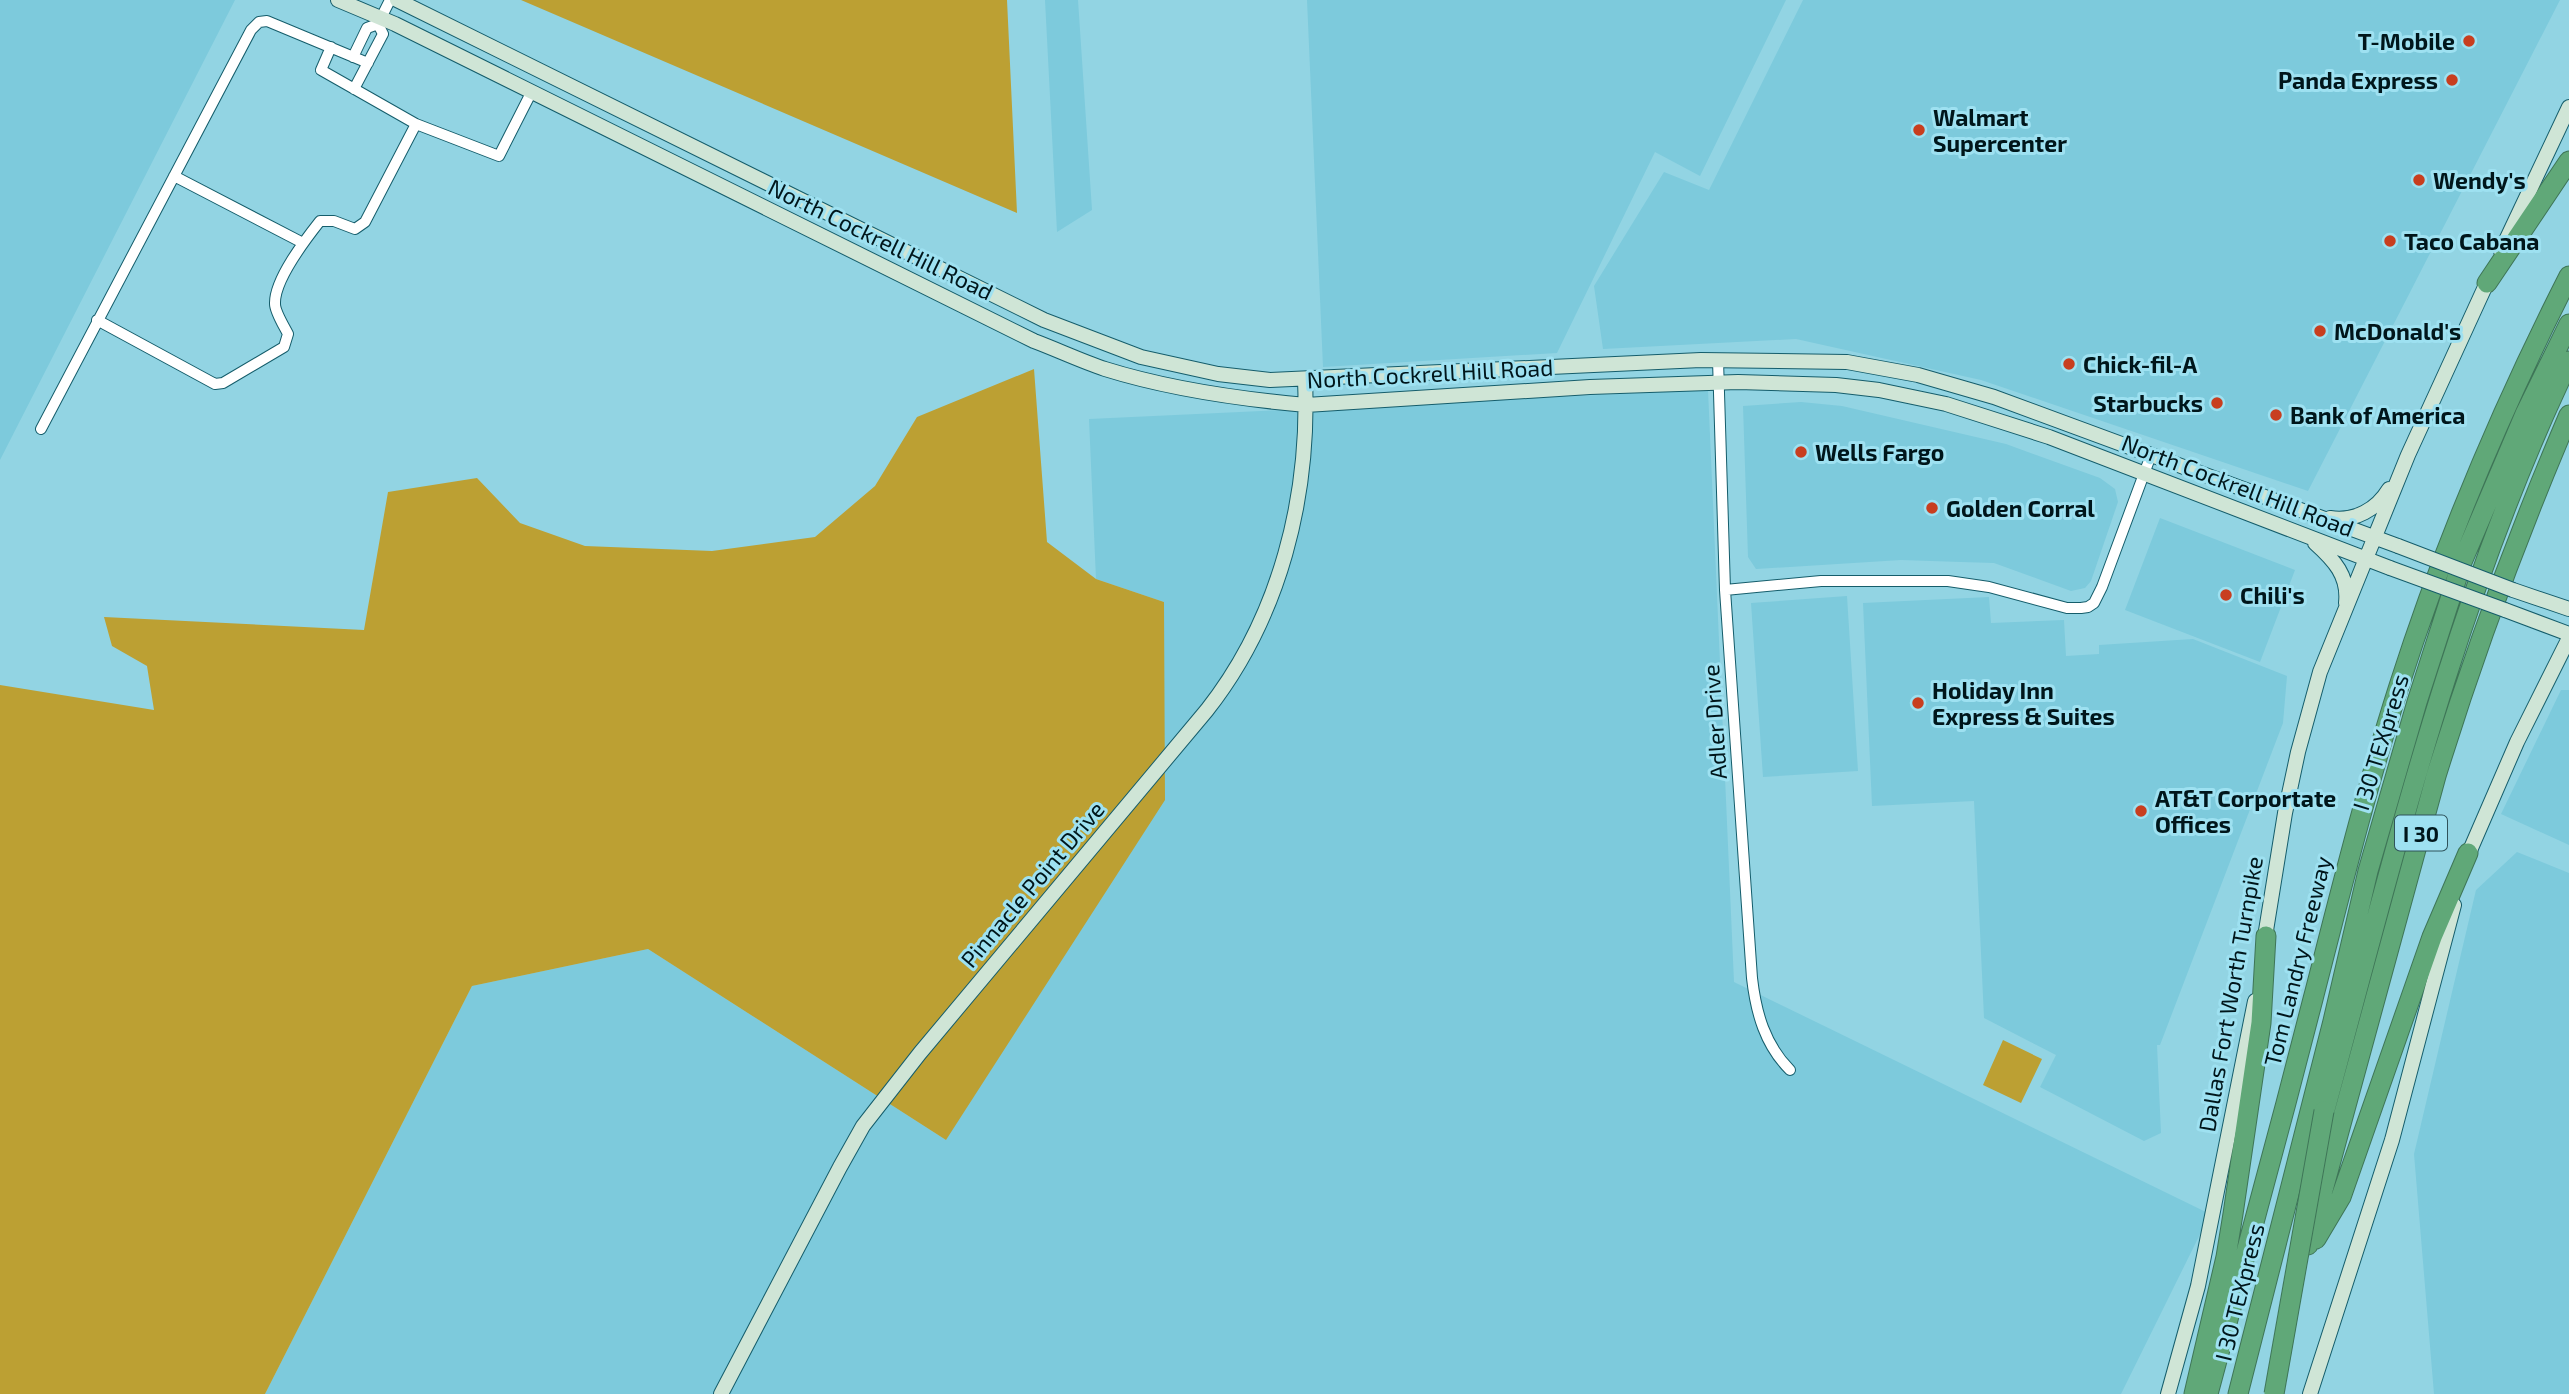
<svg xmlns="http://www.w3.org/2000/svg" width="2569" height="1394" viewBox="0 0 2569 1394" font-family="'Exo 2',sans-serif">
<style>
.built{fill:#7dcadc}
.green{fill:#bca033}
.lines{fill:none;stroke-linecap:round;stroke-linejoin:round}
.street-casing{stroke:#155d6b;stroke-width:12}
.secondary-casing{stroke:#155d6b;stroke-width:16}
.highway-casing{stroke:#3e7557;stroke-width:21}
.street{stroke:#fff;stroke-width:10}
.secondary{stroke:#cfe5d6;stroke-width:14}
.highway{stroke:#60a878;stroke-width:19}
.secondary-bridge-casing{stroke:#155d6b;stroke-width:16;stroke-linecap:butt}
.highway-bridge-casing{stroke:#3e7557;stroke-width:21;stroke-linecap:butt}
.secondary-bridge{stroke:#cfe5d6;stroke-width:14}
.highway-bridge{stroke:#60a878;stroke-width:19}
.poi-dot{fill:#c83e1f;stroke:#9ee1f1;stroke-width:2.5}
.labels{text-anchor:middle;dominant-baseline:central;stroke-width:6;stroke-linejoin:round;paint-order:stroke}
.shield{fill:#9ee1f1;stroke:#2f535b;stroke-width:2}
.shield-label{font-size:21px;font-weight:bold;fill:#00161b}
.poi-label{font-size:23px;font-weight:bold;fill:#00161b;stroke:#9ee1f1;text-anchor:start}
.street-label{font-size:23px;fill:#00161b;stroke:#9ee1f1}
</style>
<rect width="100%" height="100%" fill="#92d4e3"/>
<path class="built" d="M0 0H235L0 460Z
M1045 0H1078L1092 210 1057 232Z
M1307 0H1786L1700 176 1655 152 1557 353 1323 367Z
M1803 0H2560L2308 491 1981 380 1796 339 1603 349 1594 286 1664 172 1709 190Z
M1708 390 1734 982 2210 1214 2121 1394H265L472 986 648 949 946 1140 1164 602 1096 579 1089 419Z
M1801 402 1842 406 2006 444 2100 478 2115 489 2118 502 2091 581 2085 588 2071 591 1994 563 1961 562 1901 560 1756 569 1748 557 1743 406Z
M2160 518 2295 570 2260 662 2125 610Z
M1847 596 1858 771 1763 777 1751 603Z
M1989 597 1991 623 2064 620 2066 656 2099 654V645L2193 639 2287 676 2283 723 2160 1045H2157L2161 1133 2144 1141 2040 1087 2056 1055 1984 1018 1974 801 1872 806 1863 603Z
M2561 690H2569V845L2501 814Z
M2517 852 2569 873V1394H2434L2414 1154 2476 890Z"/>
<path class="green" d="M521 0H1007L1017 213Z
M1034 369 1047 542 1096 579 1164 602 1165 800 946 1140 648 949 472 986 265 1394H0V685L154 710 147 666 112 646 104 617 364 630 388 492 477 478 520 523 585 546 712 551 815 537 875 486 917 417Z
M2003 1040 2042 1059 2021 1103 1983 1085Z"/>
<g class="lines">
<defs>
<path id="street" d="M331 47 321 70 416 124 499 156 532 91
M353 57 367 28 378 24 390 0
M354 89 383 34 378 24
M174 176 303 243
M97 320 215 384 223 383 284 347 288 334C284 326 275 312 275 304 274 280 305 240 320 221H334L355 229 365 222 416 124
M1718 360 1725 590 1752 978C1756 1013 1765 1045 1790 1070
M41 429 251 30 259 22 267 21 368 63
M1725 590 1821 581H1948L1989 587 2067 608H2081L2088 607 2094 603 2102 587 2151 455"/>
<path id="secondary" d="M338 0 395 24 1034 341C1058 350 1081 361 1105 369 1169 389 1239 399 1306 405L1590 387 1738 382 1836 385 1879 390 1946 404 2049 437 2390 568
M397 0 1044 320 1141 357 1218 374 1270 380 1701 360 1847 362 1918 375 1994 397 2398 546
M2501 251 2569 107
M2330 518C2355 522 2377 509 2389 489
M2315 543C2334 560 2349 576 2346 603
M2513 590 2569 609
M2505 610 2569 634
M2465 862 2517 742 2569 638
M2264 943 2285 813 2298 752 2320 672 2408 455 2490 276
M721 1394 840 1167 863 1126 920 1053 1207 710C1280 617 1310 497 1305 380
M2168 1394 2198 1286 2255 1001
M2310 1394 2392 1140 2454 905"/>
<path id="highway" d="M2487 283 2569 161
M2320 1128C2391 869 2452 604 2569 361
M2316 1239 2341 1197 2432 937 2468 853
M2308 1245 2436 776C2474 653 2518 534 2569 415
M2194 1394 2226 1257 2233 1214 2261 1023 2266 936
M2208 1394C2244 1263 2279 1131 2313 999 2340 894 2366 789 2399 686 2444 545 2502 408 2569 276
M2238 1394 2333 1021 2368 871 2417 702 2462 562 2525 414 2569 324"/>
</defs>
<use href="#street" class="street-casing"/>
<use href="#secondary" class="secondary-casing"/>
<use href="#highway" class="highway-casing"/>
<use href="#street" class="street"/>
<use href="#secondary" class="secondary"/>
<use href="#highway" class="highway"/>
<defs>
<path id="secondary-bridge" d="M2398 546 2513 590
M2390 568 2505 610"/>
<path id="highway-bridge" d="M2274 1394 2324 1111"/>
</defs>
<use href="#secondary-bridge" class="secondary-bridge-casing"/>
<use href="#highway-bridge" class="highway-bridge-casing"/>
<use href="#secondary-bridge" class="secondary-bridge"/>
<use href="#highway-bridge" class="highway-bridge"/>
</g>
<g class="poi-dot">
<circle cx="2469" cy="41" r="7"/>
<circle cx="2452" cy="80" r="7"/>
<circle cx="1919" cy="130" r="7"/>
<circle cx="2419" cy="180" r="7"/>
<circle cx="2390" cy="241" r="7"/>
<circle cx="2320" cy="331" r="7"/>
<circle cx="2069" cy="364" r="7"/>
<circle cx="2217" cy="403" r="7"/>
<circle cx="2276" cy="415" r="7"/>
<circle cx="1801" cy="452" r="7"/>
<circle cx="1932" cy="508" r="7"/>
<circle cx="2226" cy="595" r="7"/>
<circle cx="1918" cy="703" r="7"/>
<circle cx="2141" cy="811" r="7"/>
</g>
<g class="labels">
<rect class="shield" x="2395" y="815.5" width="52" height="35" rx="5"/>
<g class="shield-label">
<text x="2421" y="833">I 30</text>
</g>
<g class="poi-label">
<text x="2455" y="41" text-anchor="end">T-Mobile</text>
<text x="2438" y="80" text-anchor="end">Panda Express</text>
<text x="1933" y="117">Walmart<tspan x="1933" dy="26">Supercenter</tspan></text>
<text x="2433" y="180">Wendy's</text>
<text x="2404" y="241">Taco Cabana</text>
<text x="2334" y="331">McDonald's</text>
<text x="2083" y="364">Chick-fil-A</text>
<text x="2203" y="403" text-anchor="end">Starbucks</text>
<text x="2290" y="415">Bank of America</text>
<text x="1815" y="452">Wells Fargo</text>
<text x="1946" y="508">Golden Corral</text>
<text x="2240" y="595">Chili's</text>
<text x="1932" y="690">Holiday Inn<tspan x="1932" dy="26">Express &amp; Suites</tspan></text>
<text x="2155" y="798">AT&amp;T Corportate<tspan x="2155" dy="26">Offices</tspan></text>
</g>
<g class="street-label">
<text transform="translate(881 239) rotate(26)">North Cockrell Hill Road</text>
<text transform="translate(1430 373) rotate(-3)">North Cockrell Hill Road</text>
<text transform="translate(2238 485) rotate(21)">North Cockrell Hill Road</text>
<text transform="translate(1714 722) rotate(-94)">Adler Drive</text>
<text transform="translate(2380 742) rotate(-73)">I 30 TEXpress</text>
<text transform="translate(1032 884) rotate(-50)">Pinnacle Point Drive</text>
<text transform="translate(2297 961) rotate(-76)">Tom Landry Freeway</text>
<text transform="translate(2230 994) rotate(-80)">Dallas Fort Worth Turnpike</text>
<text transform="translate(2239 1292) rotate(-76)">I 30 TEXpress</text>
</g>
</g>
</svg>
